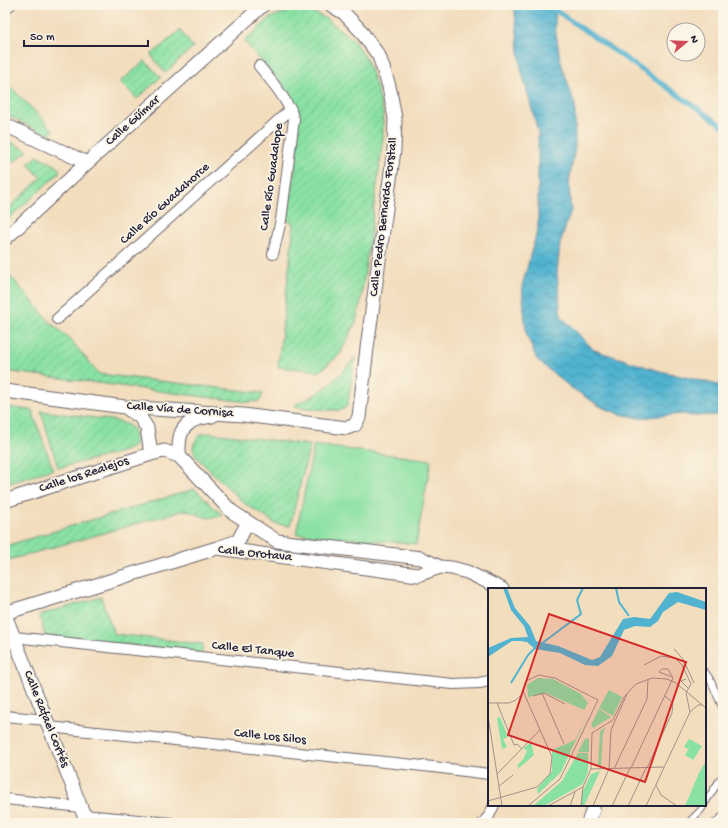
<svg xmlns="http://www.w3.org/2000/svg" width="728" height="828" viewBox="0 0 728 828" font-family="'Gochi Hand',sans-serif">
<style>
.grass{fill:#8ae1a4;stroke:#568270}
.garden{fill:url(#garden-furrows);stroke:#568270}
.water{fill:url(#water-waves);stroke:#3a6a86}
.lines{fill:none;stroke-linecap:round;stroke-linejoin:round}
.stream{stroke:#51b3d0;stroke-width:5}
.service-casing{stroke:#6b6368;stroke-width:8}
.pedestrian-casing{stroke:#6b6368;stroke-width:12}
.minor-casing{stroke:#6b6368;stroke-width:15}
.service{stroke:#fff;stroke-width:6}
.pedestrian{stroke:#fff;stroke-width:10}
.minor{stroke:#fff;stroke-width:13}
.labels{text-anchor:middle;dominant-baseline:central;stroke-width:3.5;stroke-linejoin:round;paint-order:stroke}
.street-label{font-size:13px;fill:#22223b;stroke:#fcf5e5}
.inset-river{fill:none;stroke:#51b3d0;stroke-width:2}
.inset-road{fill:none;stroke:#9f9289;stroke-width:1}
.view{fill:#d62828;fill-opacity:0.15;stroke:#d62828;stroke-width:2}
.inset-edge{fill:none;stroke:#22223b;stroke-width:2}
</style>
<defs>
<pattern id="garden-furrows" width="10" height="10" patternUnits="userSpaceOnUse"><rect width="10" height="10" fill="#8ae1a4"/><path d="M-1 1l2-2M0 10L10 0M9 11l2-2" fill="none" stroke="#77c18e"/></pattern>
<pattern id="water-waves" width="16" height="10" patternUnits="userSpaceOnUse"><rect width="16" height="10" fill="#51b3d0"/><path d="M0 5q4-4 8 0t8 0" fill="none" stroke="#4391aa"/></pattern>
</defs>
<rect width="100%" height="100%" fill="#fcf5e5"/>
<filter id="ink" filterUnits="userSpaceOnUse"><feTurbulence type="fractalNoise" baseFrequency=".025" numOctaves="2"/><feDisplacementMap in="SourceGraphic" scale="8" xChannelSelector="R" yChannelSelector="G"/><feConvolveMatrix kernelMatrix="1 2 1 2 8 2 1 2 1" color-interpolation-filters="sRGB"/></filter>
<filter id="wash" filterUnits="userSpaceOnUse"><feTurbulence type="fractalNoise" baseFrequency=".012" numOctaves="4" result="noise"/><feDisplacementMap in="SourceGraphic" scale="16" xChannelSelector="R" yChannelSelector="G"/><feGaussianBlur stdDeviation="0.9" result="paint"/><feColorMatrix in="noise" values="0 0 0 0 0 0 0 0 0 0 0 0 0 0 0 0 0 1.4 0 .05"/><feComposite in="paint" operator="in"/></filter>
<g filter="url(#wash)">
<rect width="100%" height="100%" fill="#f2ddbd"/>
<path class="grass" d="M314 445 431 460 416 544 296 534Z"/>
<path class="garden" d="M307 9 327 19 352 39 366 58 377 88 383 113V139L370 238 360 306 356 322 340 354 319 372 311 370 278 367 294 223 287 221 295 169 299 130 295 111 283 86 244 41 270 18 288 11Z
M180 30 193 47 165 73 151 55Z
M145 61 161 77 137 99 120 82Z
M5 81 54 131 47 135 5 114Z
M7 140 28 151 13 162 5 152V141Z
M38 156 57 166 59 169V173L5 222V211L41 178 28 164Z
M5 270 52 324 69 338 99 374 263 393 260 401 248 402C167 393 86 381 5 371Z
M355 357 348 404C347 406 346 408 344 409 339 412 302 408 295 406L296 404C322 394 338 379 355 357Z
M5 407 32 410 53 469 5 485Z
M41 411 112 420C128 424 136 425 135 444L131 448 122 452 58 468Z
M211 433 310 445 290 526 276 524 244 503 199 460C190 450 192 443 201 434Z
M195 489 223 516 208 518 185 510 5 561V546Z
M101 597 114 634 203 644 202 653 45 636 39 615Z"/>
<path class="water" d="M514 5H556L555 27 560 59 575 105V146L569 184 571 210 560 244 557 273 561 316 594 350 656 370 723 386V416L716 415 692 416 683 414 639 418 620 414 601 407 570 387 537 360 526 333 522 286 538 228V132L521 69Z"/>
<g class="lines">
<path class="stream" d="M548 5 723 126"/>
</g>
</g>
<g filter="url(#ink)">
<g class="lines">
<defs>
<path id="service" d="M705 672 710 679 723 709
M705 803 723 775
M688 823 701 810 704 805
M715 823 723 816"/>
<path id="pedestrian" d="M5 9 10 5
M259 66C273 83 287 99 294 119L281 220 273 254
M57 319 291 109
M14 637 453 684 479 683 489 681
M5 716 46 720
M49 727 433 767 489 774
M5 799 81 807
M84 815 171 823
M483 823 489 816 494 805"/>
<path id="minor" d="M5 125 87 163
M5 239 87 163 263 5
M5 391 125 407 243 415 347 428 355 425 359 417 367 348 394 150 395 118 389 86 379 56 360 30 344 13 331 5
M125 407 140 417 147 428 151 454
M179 456C179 442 178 430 191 422 196 418 205 417 212 416
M5 501 151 454 164 451 179 456 231 511 277 541 421 558 440 567 452 568 467 572 502 589
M220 547 238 541 248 522
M5 613 217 548 418 575 440 567
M5 615 87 823
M588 823 593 809V805"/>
</defs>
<use href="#service" class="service-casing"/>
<use href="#pedestrian" class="pedestrian-casing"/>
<use href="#minor" class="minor-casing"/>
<use href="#service" class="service"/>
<use href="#pedestrian" class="pedestrian"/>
<use href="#minor" class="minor"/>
</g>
</g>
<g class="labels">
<g class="street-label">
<text transform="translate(133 121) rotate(-42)">Calle Güímar</text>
<text transform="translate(272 177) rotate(-82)">Calle Río Guadalope</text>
<text transform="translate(165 204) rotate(-42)">Calle Río Guadahorce</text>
<text transform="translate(384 217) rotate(-83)">Calle Pedro Bernardo Forstall</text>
<text transform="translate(180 410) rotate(4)">Calle Vía de Cornisa</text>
<text transform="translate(84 475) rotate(-18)">Calle los Realejos</text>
<text transform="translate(255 554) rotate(6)">Calle Orotava</text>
<text transform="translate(253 650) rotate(6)">Calle El Tanque</text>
<text transform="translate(46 719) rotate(68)">Calle Rafael Cortés</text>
<text transform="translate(270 737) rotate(6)">Calle Los Silos</text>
</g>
</g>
<g transform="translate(488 588)">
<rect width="218" height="218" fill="#f2ddbd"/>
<path d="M121 102 134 109 125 128 111 120ZM201 151 214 158 205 172 197 167 203 157 200 161 196 159ZM218 173V218H197L211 185Z" fill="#8ae1a4"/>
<path d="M50 90 65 91 93 106 100 115 96 122 58 105 40 109 39 97ZM111 121 123 129 105 140 103 137ZM100 126 73 184 50 206 49 201 64 183V162L87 152ZM12 129 20 149 15 151 19 159 14 161 9 130ZM118 139 115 145 113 179H110L112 143ZM101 150V164H90L97 151ZM43 154 46 167 31 180 29 178 36 170 39 162 35 161ZM90 165H100V184L95 196 56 218H45L74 193ZM112 183 96 218H93L94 205 103 186Z" fill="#8ae1a4"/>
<path d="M15 0H19L27 20 42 38 48 53 70 58 104 72 112 69 118 59 135 31 146 29 162 31 181 5 189 4 218 14V22L190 14 175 24 170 33 162 39 147 38 136 42 124 68 110 78 97 77 72 65 47 61 39 54 32 53H24L0 69V60L23 50 40 49 36 38 23 22Z" fill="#51b3d0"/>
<path class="inset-river" d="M128 0 131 14 141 28M53 56 93 26 89 12 95 0M23 95 40 67 47 60"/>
<path class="inset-road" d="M186 61 195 71 206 95M156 77 173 68 187 70 194 77 203 96 198 105M171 84 184 89M198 91 193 93 201 101M54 105 76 156M45 108 56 105 77 116M0 115H21L28 112 34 106 38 93 51 87 67 90 110 112 72 191 40 218M9 115 26 157 29 156 34 161M202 124 210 117H214M0 128 14 218M143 180 185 90 180 81H174L171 84M159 180 184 125 185 115 177 108M103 181 176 179M126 181 159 111 160 91M9 186 52 142M168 197 173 207 189 218M11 198 25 187M0 213 49 199 62 186 64 169 35 103M60 218 95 199 103 181 104 145 125 132 136 109 148 96 164 90 179 91 188 95 218 120M82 218 87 204M93 218 95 199M105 218 121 181 123 142 139 106M124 218 142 180M140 218 158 180M158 218 202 124 198 105"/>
<path class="view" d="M61 26 198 74 157 194 20 147Z"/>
<rect width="218" height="218" class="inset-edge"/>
</g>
<rect width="728" height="828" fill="none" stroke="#fcf5e5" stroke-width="20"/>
<g transform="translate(686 42) rotate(71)"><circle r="19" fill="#fcf5e5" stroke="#a5a1a1"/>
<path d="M0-3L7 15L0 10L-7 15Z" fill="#d1495b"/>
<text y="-6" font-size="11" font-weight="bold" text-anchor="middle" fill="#22223b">N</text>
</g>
<path d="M24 40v6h124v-6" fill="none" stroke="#22223b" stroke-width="2"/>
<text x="30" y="40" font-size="12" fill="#22223b" stroke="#fcf5e5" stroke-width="3" paint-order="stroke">50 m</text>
</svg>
